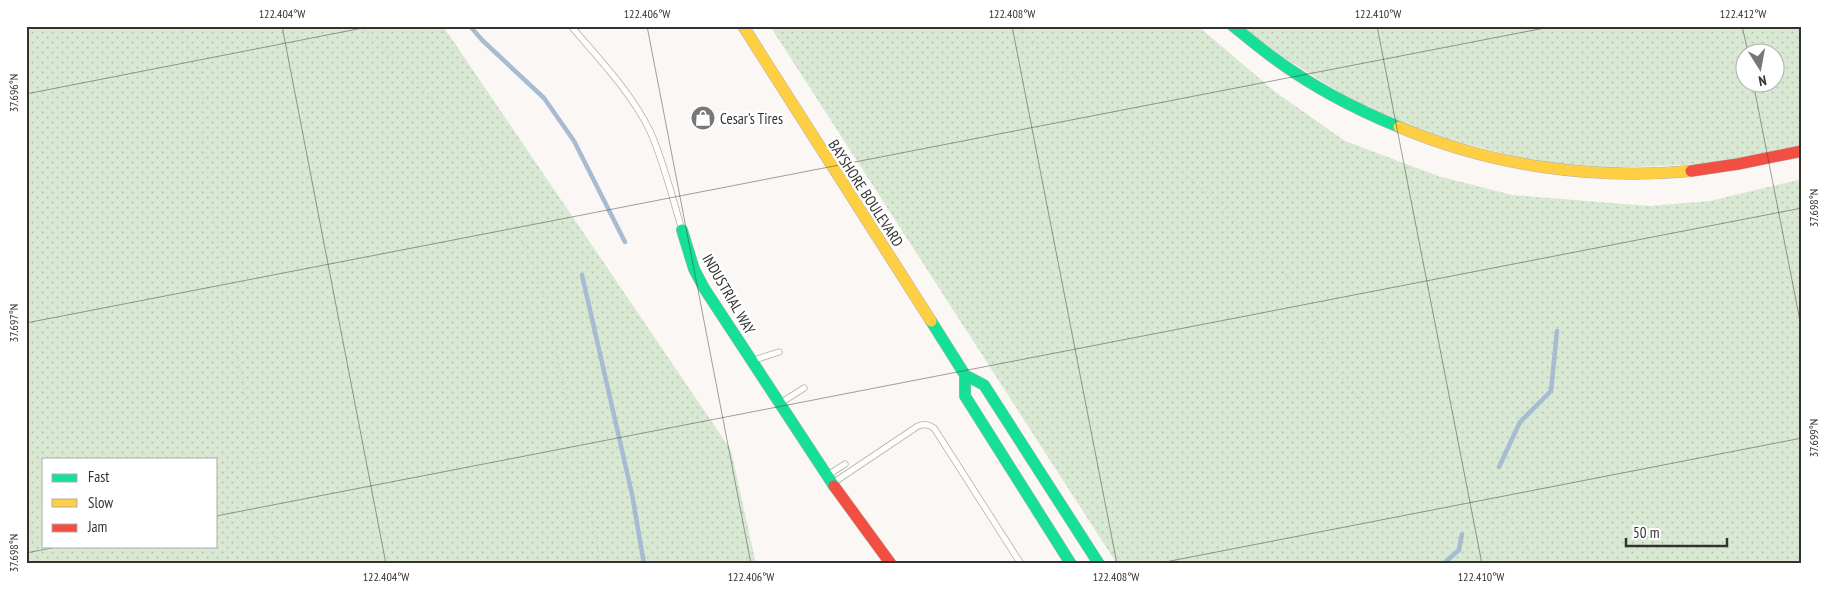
<svg xmlns="http://www.w3.org/2000/svg" width="1828" height="590" viewBox="0 0 1828 590" font-family="'PT Sans Narrow',sans-serif">
<style>
.grass{fill:url(#grass-dots);fill-rule:evenodd}
.lines{fill:none;stroke-linecap:round;stroke-linejoin:round}
.stream{stroke:#a7bcd3;stroke-width:4.5}
.lane-casing{stroke:#b2b0ae;stroke-width:7}
.fast-casing{stroke:#b2b0ae;stroke-width:12}
.slow-casing{stroke:#b2b0ae;stroke-width:12}
.jam-casing{stroke:#b2b0ae;stroke-width:12}
.path{stroke:#d8d6d6;stroke-width:2.5;stroke-dasharray:1 4;stroke-linecap:butt}
.lane{stroke:#fefefd;stroke-width:5.5}
.fast{stroke:#16e098;stroke-width:11}
.slow{stroke:#ffcf43;stroke-width:11}
.jam{stroke:#f24e42;stroke-width:11}
.ticks{fill:none;stroke:#343230;stroke-width:1;stroke-opacity:0.45}
.labels{text-anchor:middle;dominant-baseline:central;stroke-width:5;stroke-linejoin:round;paint-order:stroke}
.poi-label{font-size:15px;fill:#343230;stroke:#fff;text-anchor:start}
.street-label{font-size:15px;fill:#343230;stroke:#fff}
.neatline{fill:none;stroke:#343230;stroke-width:2}
.ticks-label{font-size:12px;text-anchor:middle;fill:#343230}
</style>
<defs>
<pattern id="grass-dots" width="8" height="8" patternUnits="userSpaceOnUse" patternTransform="scale(1.25)"><rect width="8" height="8" fill="#d8e8d2"/><path d="M2 2h.1M6 6h.1" fill="none" stroke="#bac7b5" stroke-width="1.8" stroke-linecap="round"/></pattern>
</defs>
<rect width="100%" height="100%" fill="#faf7f4"/>
<path class="grass" d="M26 26H443L731 450 756 564H27ZM44 459H216V546H44Z
M770 26H1198L1274 91 1345 141 1438 176 1512 195 1650 206 1710 201 1802 179V564H1117Z
M1233 26H1802V151L1750 162 1568 170 1392 125ZM1746 52H1776V82H1746Z"/>
<g class="lines">
<path class="stream" d="M470 26 482 40 544 98 574 141 625 242
M582 275 632 494 644 564
M1499 467 1520 422 1551 391 1557 331
M1443 564 1459 550 1462 534"/>
<defs>
<path id="lane" d="M571 26C599 59 631 92 650 131 664 162 672 197 682 230
M751 361 779 352
M779 404 804 388
M828 475 845 464
M833 483 918 426C924 424 928 424 934 428L1021 564"/>
<path id="fast" d="M1233 26C1247 37 1261 49 1275 59 1313 87 1355 109 1399 127
M682 230 694 269 704 288 834 486
M931 321 965 375 984 385 1099 564
M965 375V396L1071 564"/>
<path id="slow" d="M743 26 931 321
M1399 127C1491 166 1592 180 1691 171"/>
<path id="jam" d="M1691 171 1738 164 1802 151
M834 486 891 564"/>
</defs>
<use href="#lane" class="lane-casing"/>
<use href="#fast" class="fast-casing"/>
<use href="#slow" class="slow-casing"/>
<use href="#jam" class="jam-casing"/>
<path class="path" d="M182 26 199 71 204 99 203 147 233 331 259 468 273 525 277 564
M361 26 429 95 479 158 522 239 548 311 601 564
M1019 26 1057 63 1127 120 1174 166 1220 203 1258 247 1290 278 1304 296 1335 368 1357 395 1512 520 1537 564
M26 511 38 564
M1490 564 1496 506"/>
<use href="#lane" class="lane"/>
<use href="#fast" class="fast"/>
<use href="#slow" class="slow"/>
<use href="#jam" class="jam"/>
</g>
<path class="ticks" d="M282 26 386 564M647 26 751 564M1012 26 1117 564M1377 26 1482 564M1742 26 1748 52M1753 82 1802 331M26 94 373 26M26 323 1555 26M216 516 1802 208M26 553 62 546M1155 564 1802 438"/>
<defs>
<symbol id="shop-disc" viewBox="-11 -11 22 22"><circle r="9.5" fill="#797775" stroke="#fff"/><path d="M-5-2.5h2.3a2.7 3.5 0 0 1 5.4 0H5L5.5 6h-11ZM-1.5-2.5h3a1.5 2.3 0 0 0-3 0Z" fill="#fff"/></symbol>
</defs>
<g fill-rule="evenodd">
<use href="#shop-disc" x="689" y="104" width="28" height="28"/>
</g>
<g class="labels">
<g class="poi-label">
<text x="720" y="118">Cesar's Tires</text>
</g>
<g class="street-label">
<text transform="translate(866 193) rotate(57)">BAYSHORE BOULEVARD</text>
<text transform="translate(729 294) rotate(60)">INDUSTRIAL WAY</text>
</g>
</g>
<rect width="1828" height="590" fill="none" stroke="#ffffff" stroke-width="55"/>
<rect x="42" y="458" width="175" height="90" fill="#ffffff" stroke="#aeadac"/>
<rect x="52" y="474" width="25" height="8" fill="#16e098" stroke="#aeadac"/>
<text x="88" y="482" font-size="15" fill="#343230">Fast</text>
<rect x="52" y="499" width="25" height="8" fill="#ffcf43" stroke="#aeadac"/>
<text x="88" y="508" font-size="15" fill="#343230">Slow</text>
<rect x="52" y="524" width="25" height="8" fill="#f24e42" stroke="#aeadac"/>
<text x="88" y="532" font-size="15" fill="#343230">Jam</text>
<g transform="translate(1760 68) rotate(169)"><circle r="24" fill="#ffffff" stroke="#aeadac"/>
<path d="M0-4L9 19L0 12L-9 19Z" fill="#797775"/>
<text y="-8" font-size="14" font-weight="bold" text-anchor="middle" fill="#343230">N</text>
</g>
<path d="M1626 538v8h101v-8" fill="none" stroke="#343230" stroke-width="2.5"/>
<text x="1633" y="538" font-size="15" fill="#343230" stroke="#ffffff" stroke-width="4" paint-order="stroke">50 m</text>
<rect x="28" y="28" width="1772" height="534" class="neatline"/>
<g class="ticks-label">
<text x="282" y="18">122.404°W</text>
<text x="647" y="18">122.406°W</text>
<text x="1012" y="18">122.408°W</text>
<text x="1378" y="18">122.410°W</text>
<text x="1743" y="18">122.412°W</text>
<text transform="translate(14 93) rotate(-90)" y="4">37.696°N</text>
<text transform="translate(1814 208) rotate(-90)" y="4">37.698°N</text>
<text transform="translate(14 323) rotate(-90)" y="4">37.697°N</text>
<text transform="translate(1814 438) rotate(-90)" y="4">37.699°N</text>
<text transform="translate(14 553) rotate(-90)" y="4">37.698°N</text>
<text x="386" y="581">122.404°W</text>
<text x="751" y="581">122.406°W</text>
<text x="1116" y="581">122.408°W</text>
<text x="1481" y="581">122.410°W</text>
</g>
</svg>
